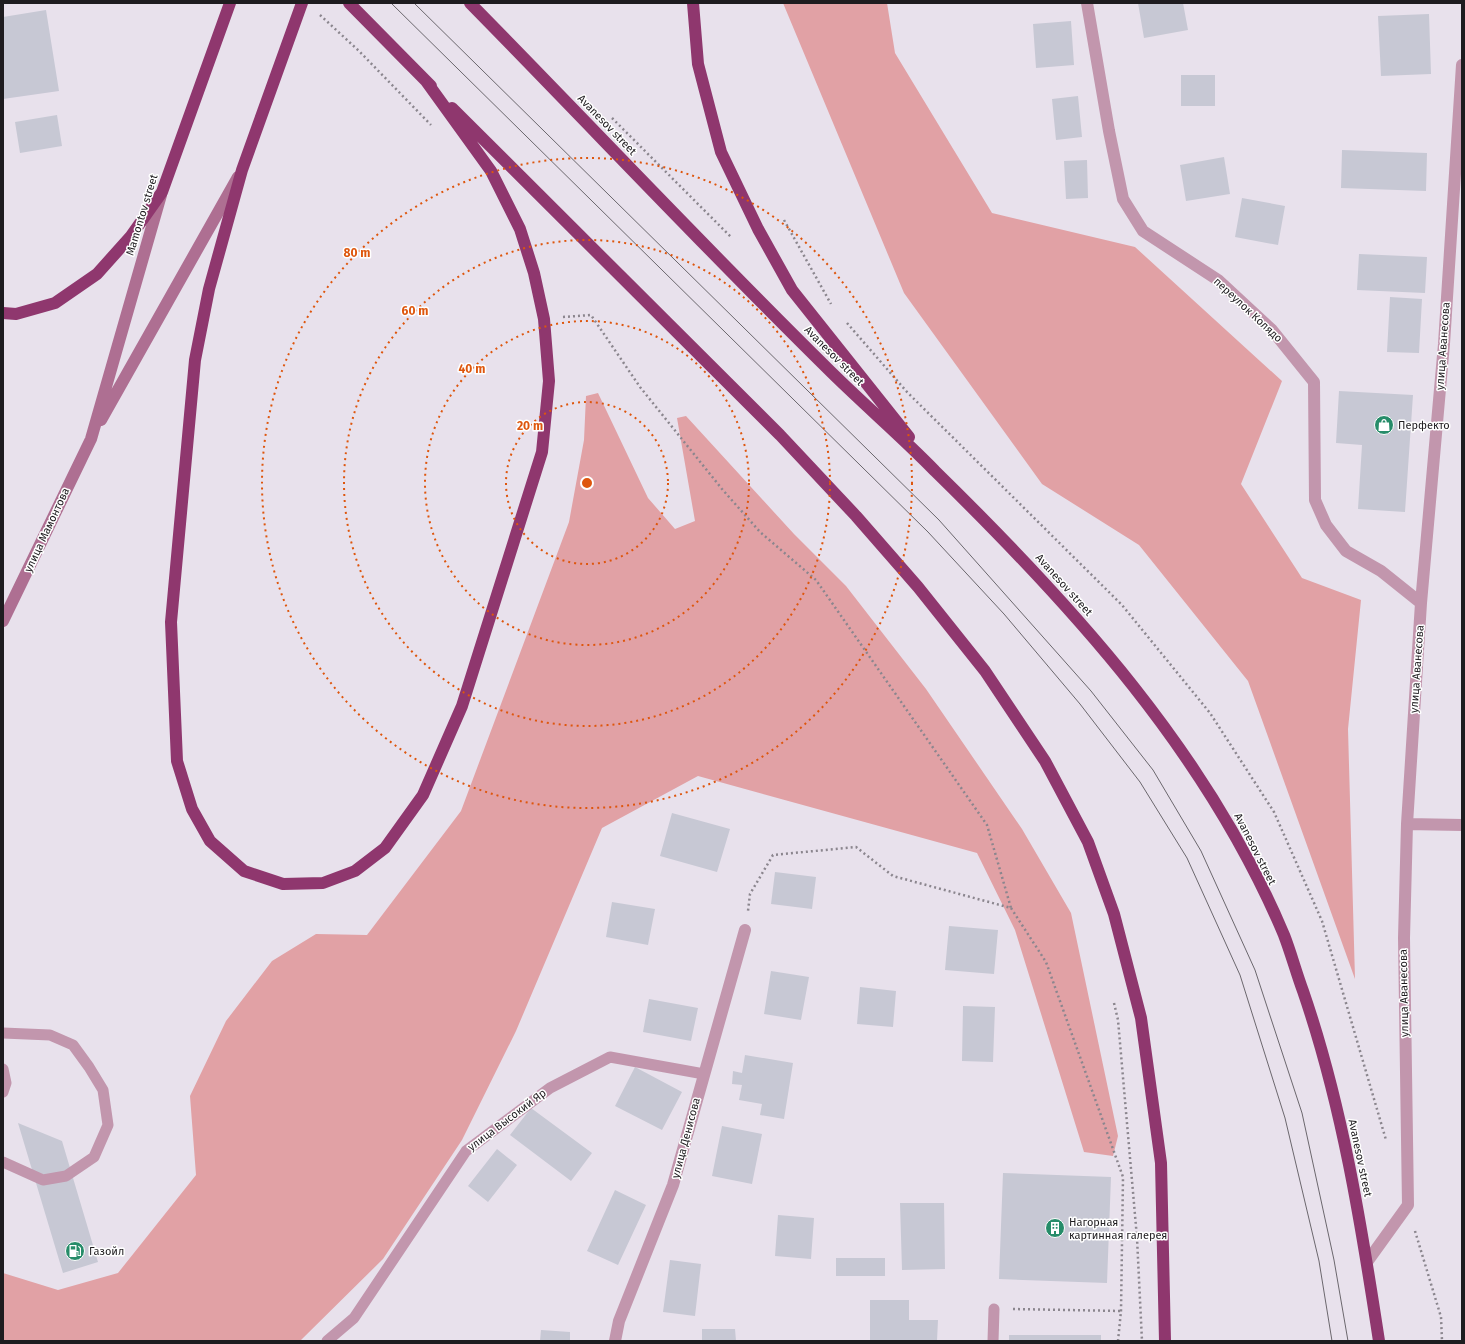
<svg xmlns="http://www.w3.org/2000/svg" width="1465" height="1344" viewBox="0 0 1465 1344" font-family="'Fira Sans',sans-serif">
<style>
.forest{fill:#e1a1a5}
.building{fill:#c7c8d4}
.lines{fill:none;stroke-linecap:round;stroke-linejoin:round}
.path{stroke:#8b868e;stroke-width:2.5;stroke-dasharray:2 3;stroke-linecap:butt}
.lane{stroke:#c296ad;stroke-width:11}
.street{stroke:#c296ad;stroke-width:12}
.secondary{stroke:#ae6f92;stroke-width:12}
.highway{stroke:#8f376e;stroke-width:12}
.tram{stroke:#6b676d;stroke-width:1}
.ring{fill:none;stroke:#de560d;stroke-width:2;stroke-dasharray:2 4}
.labels{text-anchor:middle;dominant-baseline:central;stroke-width:3;stroke-linejoin:round;paint-order:stroke}
.street-label{font-size:11px;fill:#1e1c1f;stroke:#fff}
.poi-label{font-size:11px;fill:#1e1c1f;stroke:#fff;text-anchor:start}
.centre{fill:#de560d;stroke:#fff;stroke-width:2}
.ring-label{font-size:12px;text-anchor:middle;font-weight:bold;fill:#de560d;stroke:#fff;stroke-width:3;stroke-linejoin:round;paint-order:stroke}
</style>
<rect width="100%" height="100%" fill="#e8e1ec"/>
<path class="forest" d="M783 3H887L895 53 992 213 1135 247 1282 381 1241 484 1302 578 1361 600 1348 729 1355 979 1248 681 1139 545 1042 484 904 293Z
M598 393 648 498 675 529 695 521 677 418 686 416 794 534 846 586 926 689 1022 829 1071 913 1118 1136 1113 1156 1084 1152 1015 930 977 853 698 776 602 828 516 1031 462 1140 383 1259 300 1341H3V1273L58 1290 118 1273 196 1175 190 1096 226 1021 272 961 316 934 367 935 461 811 569 522 584 440 586 396Z"/>
<path class="building" d="M1138 3H1183L1188 30 1144 38Z
M46 10 59 91 3 99V17Z
M1429 14 1431 74 1381 76 1378 16Z
M1071 21 1074 65 1036 68 1033 24Z
M1181 75H1215V106H1181Z
M1078 96 1082 137 1056 140 1052 99Z
M57 115 62 146 20 153 15 122Z
M1342 150 1427 153 1426 191 1341 188Z
M1224 157 1230 194 1186 201 1180 165Z
M1087 160 1088 198 1066 199 1064 161Z
M1242 198 1285 206 1278 245 1235 237Z
M1359 254 1427 257 1425 293 1357 290Z
M1390 297 1422 299 1419 353 1387 352Z
M1339 391 1413 395 1405 512 1358 509 1362 445 1336 443Z
M672 813 730 829 717 872 660 856Z
M775 872 816 877 812 909 771 904Z
M612 902 655 909 648 945 606 937Z
M949 926 998 930 994 974 945 970Z
M771 971 809 977 801 1020 764 1014Z
M860 987 896 991 893 1027 857 1024Z
M649 999 698 1008 691 1041 643 1032Z
M963 1006 995 1007 993 1062 962 1061Z
M745 1055 793 1063 784 1119 760 1115 762 1104 739 1100 742 1085 732 1084 733 1071 742 1073Z
M635 1067 682 1092 662 1130 615 1106Z
M531 1108 592 1153 571 1181 510 1135Z
M18 1123 62 1141 98 1262 63 1273Z
M722 1126 762 1134 752 1184 712 1176Z
M497 1149 517 1165 488 1202 468 1186Z
M1003 1173 1111 1177 1107 1283 999 1279Z
M615 1190 646 1205 618 1265 587 1251Z
M900 1203H944L945 1269 902 1270Z
M778 1215 814 1218 811 1259 775 1256Z
M836 1258H885V1276H836Z
M670 1260 701 1264 695 1316 663 1312Z
M870 1300H909V1320H938L937 1341H870Z
M702 1329H735L736 1341H702Z
M541 1330 570 1332V1341H540Z
M1009 1335H1101V1341H1009Z"/>
<g class="lines">
<path class="path" d="M320 15 359 51 431 125
M612 118 731 237
M784 220 831 304
M563 317 591 315 640 387 722 489 760 532 816 580 987 825 1011 908 893 876 856 847 773 855 750 894 748 911
M847 323 907 392 1122 605 1210 713 1274 812 1322 921 1386 1140
M1011 908 1046 962 1123 1177 1121 1311 1118 1341
M1114 1003 1118 1020 1137 1238 1142 1341
M1415 1231 1441 1317 1442 1341
M1013 1309 1121 1311"/>
<path class="lane" d="M3 1033 50 1035 73 1045 89 1067 103 1090 108 1125 94 1157 66 1176 43 1180 3 1162
M3 1069 6 1083 3 1092
M327 1341 354 1318 466 1151 550 1088 610 1057 704 1074
M993 1341 994 1309"/>
<path class="street" d="M1087 3 1109 131 1123 199 1143 231 1218 280 1272 330 1314 382 1315 500 1326 525 1346 551 1381 571 1421 603
M1407 824 1462 825
M1367 1262 1408 1205 1404 938 1407 824 1421 603 1444 344 1462 65
M615 1341 619 1321 673 1185 745 930"/>
<path class="secondary" d="M101 420 238 177
M3 621 91 439 161 195"/>
<path class="highway" d="M302 3 242 170 209 289 195 360 171 622 177 761 192 809 210 841 244 871 283 884 323 883 355 871 385 848 423 795 462 706 542 452 549 381 544 319 534 273 520 229 491 171 426 81
M349 3 431 86
M470 3C589 124 705 248 826 367 862 403 900 435 935 471 1074 607 1208 754 1284 935 1291 953 1296 972 1303 991 1342 1104 1361 1223 1379 1341
M693 3 698 64 721 152 758 229 792 290 909 437
M452 108 780 435 856 516 918 587 985 671 1045 761 1088 842 1114 914 1141 1018 1161 1163 1165 1341
M3 313 16 314 55 303 97 274 131 236 162 192 230 3"/>
<path class="tram" d="M391 3 928 532 1004 614 1080 704 1140 782 1187 858 1240 975 1285 1118 1319 1261 1332 1341
M414 3 939 520 1091 691 1153 770 1201 851 1255 970 1302 1113 1334 1260 1348 1341"/>
</g>
<g class="ring">
<circle cx="587" cy="483" r="81"/>
<circle cx="587" cy="483" r="162"/>
<circle cx="587" cy="483" r="243"/>
<circle cx="587" cy="483" r="325"/>
</g>
<defs>
<symbol id="shop-disc" viewBox="-11 -11 22 22"><circle r="9.5" fill="#268c69" stroke="#fff"/><path d="M-5-2.5h2.3a2.7 3.5 0 0 1 5.4 0H5L5.5 6h-11ZM-1.5-2.5h3a1.5 2.3 0 0 0-3 0Z" fill="#fff"/></symbol>
<symbol id="building-disc" viewBox="-11 -11 22 22"><circle r="9.5" fill="#268c69" stroke="#fff"/><path d="M-4-6H4V6H1V3H-1V6H-4ZM-2.5-4.3h1.7v1.8h-1.7ZM.8-4.3h1.7v1.8H.8ZM-2.5-1h1.7V.8h-1.7ZM.8-1h1.7V.8H.8Z" fill="#fff"/></symbol>
<symbol id="fuel-disc" viewBox="-11 -11 22 22"><circle r="9.5" fill="#268c69" stroke="#fff"/><path d="M-5.5-6h7V0h2V4h1.3V-2.5L3-4.5l.8-.8L6-3V5H2.5V1h-1V6h-7ZM-4.2-4.7v3.2H.2V-4.7Z" fill="#fff"/></symbol>
</defs>
<g fill-rule="evenodd">
<use href="#shop-disc" x="1373" y="414" width="22" height="22"/>
<use href="#building-disc" x="1044" y="1217" width="22" height="22"/>
<use href="#fuel-disc" x="64" y="1240" width="22" height="22"/>
</g>
<g class="labels">
<g class="street-label">
<text transform="translate(607 125) rotate(46)">Avanesov street</text>
<text transform="translate(142 215) rotate(-73)">Mamontov street</text>
<text transform="translate(1248 310) rotate(43)">переулок Колядо</text>
<text transform="translate(1443 346) rotate(-86)">улица Аванесова</text>
<text transform="translate(834 356) rotate(45)">Avanesov street</text>
<text transform="translate(47 530) rotate(-65)">улица Мамонтова</text>
<text transform="translate(1064 585) rotate(48)">Avanesov street</text>
<text transform="translate(1417 669) rotate(-86)">улица Аванесова</text>
<text transform="translate(1255 849) rotate(63)">Avanesov street</text>
<text transform="translate(1404 993) rotate(-91)">улица Аванесова</text>
<text transform="translate(507 1120) rotate(-37)">улица Высокий Яр</text>
<text transform="translate(686 1138) rotate(-75)">улица Денисова</text>
<text transform="translate(1360 1158) rotate(78)">Avanesov street</text>
</g>
<g class="poi-label">
<text x="1398" y="425">Перфекто</text>
<text x="1069" y="1222">Нагорная<tspan x="1069" dy="13">картинная галерея</tspan></text>
<text x="89" y="1251">Газойл</text>
</g>
</g>
<circle cx="587" cy="483" r="6" class="centre"/>
<g class="ring-label">
<text x="357" y="257">80 m</text>
<text x="415" y="315">60 m</text>
<text x="472" y="373">40 m</text>
<text x="530" y="430">20 m</text>
</g>
<rect width="1465" height="1344" fill="none" stroke="#1e1c1f" stroke-width="8"/>
</svg>
